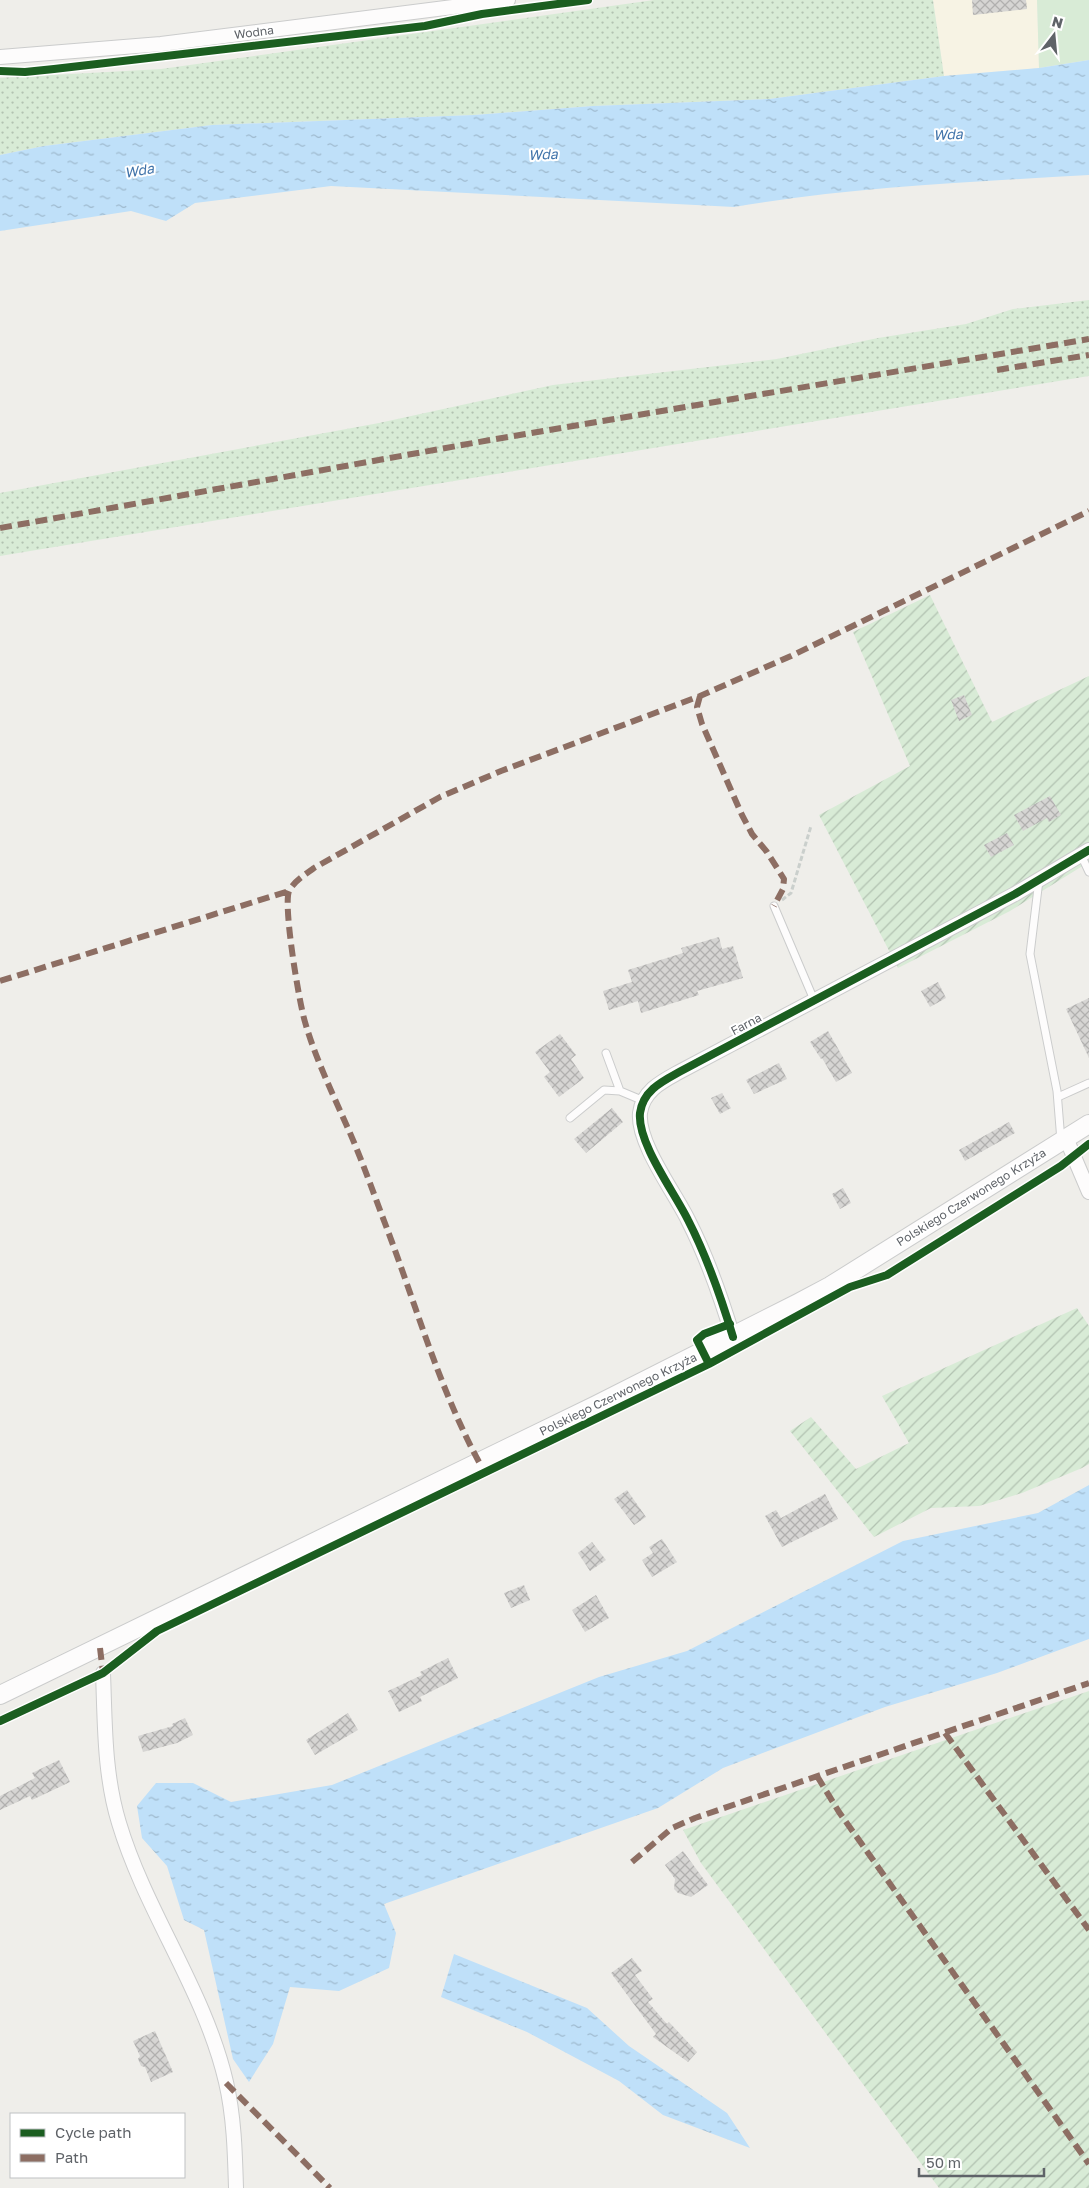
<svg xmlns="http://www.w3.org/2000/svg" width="1089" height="2188" viewBox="0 0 1089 2188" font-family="'Golos Text',sans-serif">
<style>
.commercial{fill:#f7f3e4}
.grass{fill:url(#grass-dots)}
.park{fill:#d8ebd6}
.garden{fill:url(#garden-furrows)}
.water{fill:url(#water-ripples)}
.building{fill:url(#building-cross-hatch)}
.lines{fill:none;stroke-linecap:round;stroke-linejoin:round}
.service-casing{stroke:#cbcccc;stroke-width:9}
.minor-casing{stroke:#cbcccc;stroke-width:16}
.tertiary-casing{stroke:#cbcccc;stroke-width:20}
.path{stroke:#cacfcc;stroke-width:3;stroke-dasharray:5 2.5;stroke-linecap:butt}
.service{stroke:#fdfcfc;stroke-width:7}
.minor{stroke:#fdfcfc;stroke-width:14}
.tertiary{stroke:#fdfcfc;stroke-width:18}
.quiet{stroke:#8d6e63;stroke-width:6;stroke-dasharray:12 6;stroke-linecap:butt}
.cycleway-casing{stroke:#fff;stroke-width:11}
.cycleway{stroke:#1b5e20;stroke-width:8}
.labels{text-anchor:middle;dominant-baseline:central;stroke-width:4;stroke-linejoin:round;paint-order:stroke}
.street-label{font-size:12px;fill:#5f6368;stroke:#fff}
.water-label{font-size:14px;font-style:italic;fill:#4174aa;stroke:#fff}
</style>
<defs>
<pattern id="grass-dots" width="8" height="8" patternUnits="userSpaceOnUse" patternTransform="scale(1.25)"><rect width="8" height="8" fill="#d8ebd6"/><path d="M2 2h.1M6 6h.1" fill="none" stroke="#b2c2b1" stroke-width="1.8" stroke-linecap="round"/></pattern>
<pattern id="garden-furrows" width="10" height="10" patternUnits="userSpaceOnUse" patternTransform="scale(1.25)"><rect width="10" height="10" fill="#d8ebd6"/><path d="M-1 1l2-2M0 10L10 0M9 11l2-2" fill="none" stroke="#b2c2b1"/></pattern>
<pattern id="water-ripples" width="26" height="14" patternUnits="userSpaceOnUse" patternTransform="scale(1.25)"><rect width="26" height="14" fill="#bfe0f9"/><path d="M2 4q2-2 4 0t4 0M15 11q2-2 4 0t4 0" fill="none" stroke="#9eb9cd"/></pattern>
<pattern id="building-cross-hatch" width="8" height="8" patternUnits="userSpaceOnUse" patternTransform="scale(1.25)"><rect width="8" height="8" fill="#d6d5d3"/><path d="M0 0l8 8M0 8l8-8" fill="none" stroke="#b1b0af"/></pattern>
</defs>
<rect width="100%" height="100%" fill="#efeeea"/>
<path class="commercial" d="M933 0H1037L1039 68 944 76Z"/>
<path class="grass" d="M654 0H933L944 76 769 99 593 106 474 115 212 125 44 146 0 155V78L161 69Z
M1089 300V376L0 556V493L379 423 553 385 777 359 878 338 966 324 1013 309Z"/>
<path class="park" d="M1037 0H1089V60L1039 68Z"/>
<path class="garden" d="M930 595 992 722 1089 676V862L1010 911 898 968 819 815 910 766 853 632Z
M1077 1308 1089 1326V1464L1082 1468 1022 1493 979 1506 931 1508 874 1537 790 1431 811 1417 856 1469 909 1443 882 1396Z
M1089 1691V2188H939L701 1863 683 1830Z"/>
<path class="water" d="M1089 60V175C970 182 851 187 734 207L331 186 195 203 166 221 131 211 0 231V155L44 146 212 125 474 115 593 106 769 99 944 76 1039 68Z
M1089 1485V1639L997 1673 885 1707 723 1768 658 1808 384 1904 396 1933 389 1968 339 1991 290 1987 273 2044 249 2082 233 2059 204 1930 184 1920 167 1866 142 1838 137 1806 156 1783H193L231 1802 332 1785 599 1677 687 1651 903 1541 1038 1513Z
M454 1954 587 2008 629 2046 727 2113 750 2148 663 2115 619 2081 527 2032 441 1997Z"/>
<path class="building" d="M972 0H1026L1027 9 973 15Z
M964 695 972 715 959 721 951 700Z
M1050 796 1061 815 1049 822 1047 818 1023 831 1014 815Z
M1007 833 1014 845 991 857 984 845Z
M719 937 722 949 733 946 743 978 697 991 699 995 641 1013 638 1001 609 1010 603 991 632 982 628 970 683 953 681 948Z
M938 982 946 998 930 1007 921 991Z
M1089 998V1058L1066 1009Z
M828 1031 852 1073 836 1082 822 1058 821 1059 810 1042Z
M560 1034 576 1055 571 1059 584 1078 559 1097 544 1077 550 1072 535 1052Z
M779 1063 787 1079 754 1094 746 1080Z
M722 1093 731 1108 720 1114 711 1098Z
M612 1108 623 1122 586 1153 574 1139Z
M1009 1122 1015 1133 965 1161 959 1150Z
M843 1188 851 1203 840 1209 832 1194Z
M627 1490 646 1517 634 1525 614 1499Z
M825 1494 838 1519 782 1547 765 1516 776 1510 781 1518Z
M662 1539 677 1562 652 1577 642 1560 653 1553 649 1547Z
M592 1542 606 1560 590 1571 578 1553Z
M524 1585 530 1600 511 1608 504 1593Z
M596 1595 609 1618 585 1632 572 1610Z
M448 1658 458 1678 420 1697 422 1701 399 1712 388 1691 422 1675 420 1672Z
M348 1713 358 1730 315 1755 306 1740Z
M185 1718 193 1735 177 1743 143 1752 138 1736 173 1726 172 1724Z
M59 1760 70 1782 32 1800 30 1796 0 1810V1796L35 1778 32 1773Z
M683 1851 708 1885 691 1897 678 1893 674 1889 675 1879 665 1865Z
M632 1958 642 1971 635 1975 653 1999 648 2002 667 2024 669 2022 697 2052 688 2062 653 2037 656 2034 611 1973Z
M155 2031 173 2072 151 2082 145 2067 141 2066 138 2059 140 2056 133 2041Z"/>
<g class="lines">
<defs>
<path id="service" d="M1081 855 1089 872
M1039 880 1030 954 1057 1091 1061 1141
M774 906 814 1000
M606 1053 620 1091
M1058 1097 1089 1083
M570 1118 604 1090 620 1091 644 1101"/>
<path id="minor" d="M0 57 161 44 508 0
M1066 1138 1089 1192
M733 1337C721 1297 707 1257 688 1220 675 1193 637 1143 640 1113 643 1090 663 1081 681 1071L1015 894 1089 850
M103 1673C105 1723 104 1774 119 1823 146 1913 205 1991 226 2082 234 2116 235 2153 236 2188"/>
<path id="tertiary" d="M0 1695 596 1405 798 1303 830 1286 1089 1124"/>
</defs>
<use href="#service" class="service-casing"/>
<use href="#minor" class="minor-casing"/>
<use href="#tertiary" class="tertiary-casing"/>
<path class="path" d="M782 900 791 893 811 826"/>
<use href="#service" class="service"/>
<use href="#minor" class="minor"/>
<use href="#tertiary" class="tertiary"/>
<path class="quiet" d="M997 370 1089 355
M0 528 490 440 1089 339
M700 696 697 707 702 724 742 815 752 834 767 852 784 879 783 889 774 906
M0 981 289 891
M479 1462C439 1388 416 1305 386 1226 373 1192 361 1157 346 1124 331 1090 315 1057 305 1022 299 1002 283 906 289 891 294 881 306 874 314 868L440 797 501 771 700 696 791 656 1089 511
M100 1648 103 1673
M945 1733 1089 1930
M817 1776 839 1812 1089 2164
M632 1862 672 1828 695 1818 1089 1683
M226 2083 330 2188"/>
<defs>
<path id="cycleway" d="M0 71 25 72 54 69 425 26 482 14 588 0
M733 1337C721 1297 707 1257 688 1220 675 1193 637 1143 640 1113 643 1090 663 1081 681 1071L1015 894 1089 850
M709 1364 697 1340 704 1334 730 1324
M0 1721 103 1673 157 1631 709 1364 850 1287 887 1275 1061 1166 1089 1144"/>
</defs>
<use href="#cycleway" class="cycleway-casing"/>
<use href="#cycleway" class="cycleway"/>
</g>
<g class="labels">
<g class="street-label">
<text transform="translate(254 32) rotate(-7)">Wodna</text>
<text transform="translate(746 1024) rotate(-28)">Farna</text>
<text transform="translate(971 1197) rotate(-32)">Polskiego Czerwonego Krzyża</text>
<text transform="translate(618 1394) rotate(-26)">Polskiego Czerwonego Krzyża</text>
</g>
<g class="water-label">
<text transform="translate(948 134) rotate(-3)">Wda</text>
<text transform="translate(543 154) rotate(-3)">Wda</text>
<text transform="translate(139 170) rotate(-10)">Wda</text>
</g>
</g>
<rect x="10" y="2113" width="175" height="65" fill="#ffffff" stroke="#bfc1c3"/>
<rect x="20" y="2129" width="25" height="8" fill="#1b5e20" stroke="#bfc1c3"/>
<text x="55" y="2138" font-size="15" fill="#5f6368">Cycle path</text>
<rect x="20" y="2154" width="25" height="8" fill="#8d6e63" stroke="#bfc1c3"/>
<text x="55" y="2163" font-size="15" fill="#5f6368">Path</text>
<g transform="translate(1054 35) rotate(16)" stroke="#ffffff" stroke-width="4" paint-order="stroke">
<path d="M0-4L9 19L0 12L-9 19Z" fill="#5f6368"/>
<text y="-8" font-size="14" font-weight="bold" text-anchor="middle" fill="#5f6368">N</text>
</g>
<path d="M919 2168v8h125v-8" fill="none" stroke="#5f6368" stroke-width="2.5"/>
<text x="926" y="2168" font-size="15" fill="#5f6368" stroke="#ffffff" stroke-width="4" paint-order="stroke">50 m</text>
</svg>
